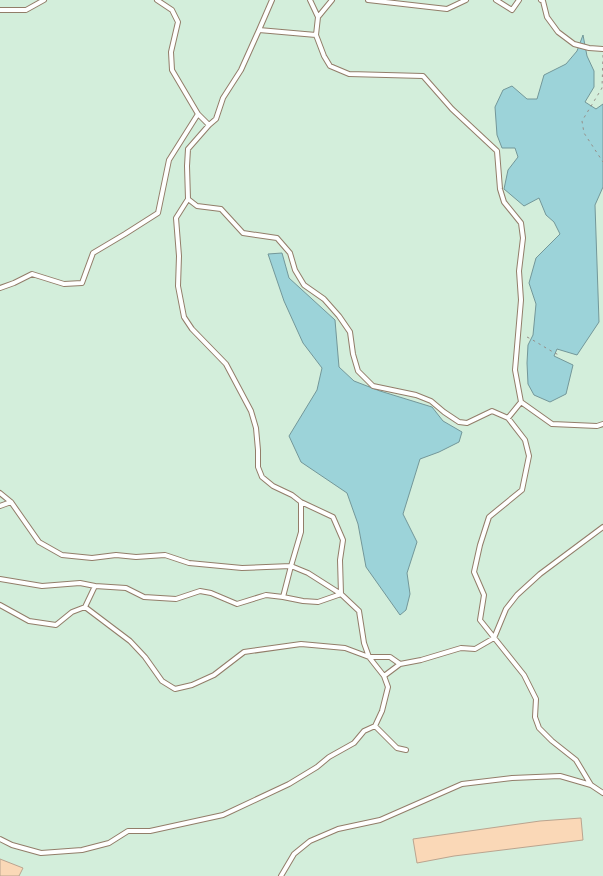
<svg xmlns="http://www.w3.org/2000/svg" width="603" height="876" viewBox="0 0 603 876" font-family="'IBM Plex Sans',sans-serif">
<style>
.green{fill:#d3eedb}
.water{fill:#9cd3d9;stroke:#739799}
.building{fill:#fad8b7;stroke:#baa48f}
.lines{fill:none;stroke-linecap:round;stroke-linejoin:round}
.service-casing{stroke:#927d69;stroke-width:6}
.path{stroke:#958f89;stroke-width:1;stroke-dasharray:2.5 4;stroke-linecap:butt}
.service{stroke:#fff;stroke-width:4}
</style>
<rect width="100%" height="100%" fill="#fef9f5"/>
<path class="green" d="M0 0H603V876H0Z"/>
<path class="water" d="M583 35 587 56 594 71V87L585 102 596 109 603 104V187L595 205 599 322 577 355 557 349 554 356 573 365 566 394 550 402 534 395 528 384 527 363 528 345 533 335 536 304 529 283 536 258 560 234 554 222 546 215 539 198 524 206 504 189 508 170 518 157 515 148H502L497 135 495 107 503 90 512 86 527 99H537L544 75 566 64 577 51Z
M282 253 289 278 335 320 339 367 354 381 380 391 432 407 443 421 462 432 459 442 439 452 420 459 403 514 417 542 407 573 410 594 406 610 400 615 366 567 358 524 347 493 301 462 289 436 317 390 322 368 303 343 284 301 268 254Z"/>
<path class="building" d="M581 818 583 840 454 856 417 863 413 839 540 821Z
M0 859 23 868 19 876H0Z"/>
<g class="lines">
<defs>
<path id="service" d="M310 0 318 17
M368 0 447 9 466 0
M496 0 512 10 519 0
M541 0 543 1 547 17 558 32 574 44 589 48 603 49
M0 10H26L44 0
M259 30 272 0
M316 35 318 17 332 0
M198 114 209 125
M188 199 176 218 179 256 178 286 184 317 192 329 226 364 251 411 256 428 258 450V467L262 477 273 486 292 495 301 502 333 517 343 540 340 560 341 594
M0 288 14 283 32 274 64 284 82 283 93 253 125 234 158 213 169 160 198 114 172 70 171 52 178 22 172 10 157 0
M508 418 521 402
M0 493 11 502 39 542 62 555 92 558 116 555 136 557 165 555 189 563 242 568 291 566 308 573 341 594 359 611 364 643 369 657
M0 506 11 502
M0 579 42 586 80 583 95 586
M283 597 291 566 301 532V502
M0 605 29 621 56 625 72 612 85 607 130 641 145 657 162 681 175 689 192 685 214 675 244 652 301 644 345 648 369 657
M85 607 95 586 126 588 144 597 176 599 200 591 211 593 237 604 266 595 283 597 303 601 318 602 341 594
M400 664 421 660 461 648 475 649 494 638 506 609 517 595 540 574 603 527
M375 726 397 748 406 750
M591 785 576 760 552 741 539 728 535 717 536 699 524 675 480 620 484 595 474 572 480 545 489 517 522 490 529 456 525 440 508 418 492 411 467 423 459 422 444 412 431 401 416 395 373 386 358 371 353 354 350 332 339 316 324 299 304 285 295 270 290 253 277 238 243 233 221 209 197 206 188 199 187 166 188 149 209 125 216 119 223 98 241 70 259 30 316 35 324 56 330 66 349 74 423 76 452 109 497 151 500 189 504 202 521 223 523 238 519 271 521 300 515 370 521 402 552 424 597 426 603 424
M0 839 12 845 41 853 82 850 109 843 128 831H150L223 815 289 784 317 767 329 757 354 743 364 731 375 726 382 711 388 687 384 676 369 657H390L400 664 384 676
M281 876 294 854 310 841 338 829 380 820 462 784 512 778 560 776 591 785 603 793"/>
</defs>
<use href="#service" class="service-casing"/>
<path class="path" d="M603 55 602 88 582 121 584 133 603 162
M527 337C539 343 548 350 561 356"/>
<use href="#service" class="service"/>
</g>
</svg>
